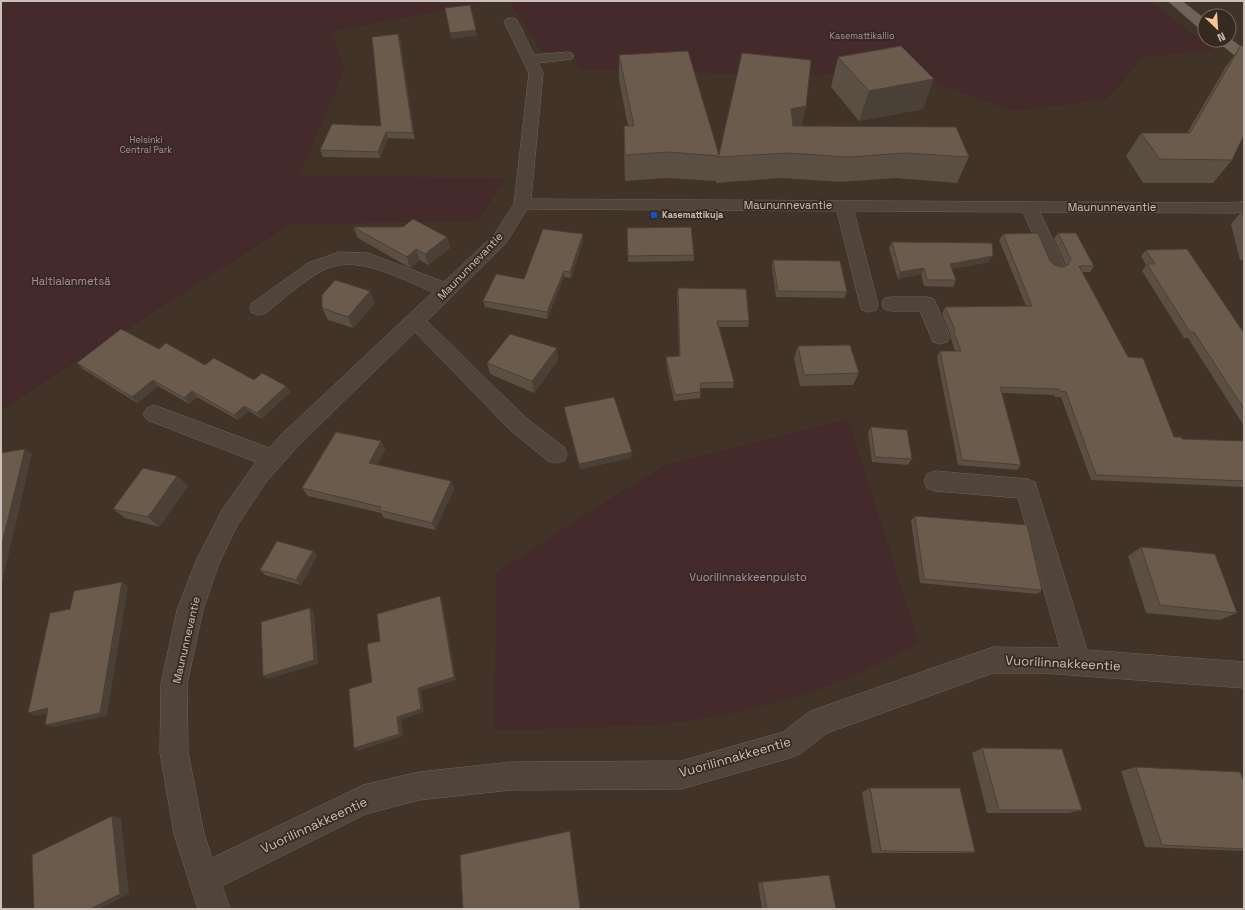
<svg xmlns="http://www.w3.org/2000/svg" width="1245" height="910" viewBox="0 0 1245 910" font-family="'Space Grotesk',sans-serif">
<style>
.green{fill:#442a2b}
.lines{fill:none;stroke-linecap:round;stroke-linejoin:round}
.minor-casing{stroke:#6e6359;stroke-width:1}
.major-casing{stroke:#5a4e45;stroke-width:1}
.minor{fill:#51453b;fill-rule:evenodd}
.major{fill:#706459;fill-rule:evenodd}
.wall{fill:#5b4e42}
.shaded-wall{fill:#4a4036}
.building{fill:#6a5b4d;stroke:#4a4036}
.transit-dot{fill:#1a4fb4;stroke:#362a20;stroke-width:1.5}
.labels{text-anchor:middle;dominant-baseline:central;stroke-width:3.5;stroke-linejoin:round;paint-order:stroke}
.far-park-label{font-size:9px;fill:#af8dab;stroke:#362a20}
.far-poi-label{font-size:9px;font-weight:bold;fill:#cbc1b8;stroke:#362a20;text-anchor:start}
.street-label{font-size:11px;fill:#cbc1b8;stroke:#362a20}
.park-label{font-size:11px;fill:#af8dab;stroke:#362a20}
.near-street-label{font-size:13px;fill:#cbc1b8;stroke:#362a20}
</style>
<rect width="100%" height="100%" fill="#413327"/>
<path class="green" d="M1 1H479L481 3 331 32 345 69 299 176 505 178 478 221 291 224 1 410Z
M509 1H1150L1214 50 1142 57 1132 71 1106 99 1014 111 897 70H864L825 75 722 74 673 70H582L570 51 542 52Z
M848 419 919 644 853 676 803 695 724 715 665 724 635 726 495 730 496 573 592 510 664 466Z"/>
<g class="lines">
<defs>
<path id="minor" d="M511 18 516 19 518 22 534 55 567 52 572 53 574 56 572 59 538 63 543 73 531 199 1236 203 1244 201V211L1236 213 1040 212 1065 266 1062 270 1056 272 1050 270 1047 266 1023 212 854 211 878 305 876 310 869 312 862 310 860 305 837 211 527 209 506 243 427 321 526 418 564 447 567 454 564 461 556 463 548 461 510 430 415 332 300 444 266 482 238 524 219 563 203 610 187 684 188 752 204 834 212 858 353 790 363 785 419 772 511 762 681 761 783 732 809 712 819 708 993 647 1060 648 1018 498 935 491 927 488 924 481 927 474 935 471 1027 479 1035 482 1087 650 1244 662V688L1044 673H993L827 733 800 754 790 758 681 789 511 790 419 800 366 814 222 886 230 909H198L174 834 160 752 161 684 177 610 196 561 222 510 256 462 147 420 143 414 147 408 154 405 269 448 284 432 433 292C400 279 354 251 320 272 301 283 283 299 266 313L259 315 252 313 250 308 252 303 308 263 339 252 368 253 444 282 494 235 514 204 529 73 504 22 506 19Z
M891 297H927L934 299 950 337 947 342 940 344 933 342 920 311H891L884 309 882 304 884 299Z"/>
<path id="major" d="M1168 1H1182L1205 19V30L1200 29Z
M1229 38 1244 49V60L1239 59 1216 40H1229Z"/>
</defs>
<use href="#minor" class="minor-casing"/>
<use href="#major" class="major-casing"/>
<use href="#minor" class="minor"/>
<use href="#major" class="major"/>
</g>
<path class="wall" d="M398 34 400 40 415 139 388 138 380 158 323 157 320 150 381 126Z
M1241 45 1232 160 1213 183H1143L1126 156 1141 133H1187L1225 68Z
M619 55 719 155 806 106 801 126 969 157 957 183 896 178 840 182 782 178 716 183V181L666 178 625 181 624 152V126H628L619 80Z
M838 57 923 109 859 121 831 87Z
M1242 211 1244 212V261L1240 260 1231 224Z
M353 227 447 237 450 248 428 265 420 260 410 268 358 238Z
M1058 233 1094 266 1090 272H1082L1128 357 1174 437 1182 439 1244 441V487L1091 480 1061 397H1055L1054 395 1002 393 1021 465 1017 470 958 465 937 357 940 351H955L951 339V336L942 314 945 307 1026 306 999 240 1003 234 1050 261 1054 265 1061 267 1066 265 1054 239Z
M627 234 694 255V261L628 262Z
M583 241 571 278 564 277 547 319 485 307 483 301 524 279Z
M892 242 989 262 952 269 956 280 953 287 924 286 921 274 898 279 889 248Z
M1146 250 1244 333V426L1188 338H1184L1142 271 1146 265 1141 256Z
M773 260 847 292 844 298 776 297 772 267Z
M678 288 749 321 748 327H719L734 382 733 388H701L700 398 674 401 666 363V357L679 356 677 294Z
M375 303 353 328 328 320 322 308Z
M798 346 859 373 853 385 800 386 794 358Z
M558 360 534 393 490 374 487 363Z
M77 363 205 365 254 380 286 386 290 392 262 419 249 411 238 420 197 397 189 404 158 386 137 403 83 369Z
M564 407 631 458 580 469 565 413Z
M871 427 912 459 908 465 872 462 868 433Z
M381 441 385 450 377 465 451 481 454 489 435 530 384 518 381 513 308 496 302 488Z
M177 476 188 486 159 527 125 518 113 509Z
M915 516 1042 590 1037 594 920 583 911 521Z
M1141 547 1237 613 1220 620 1146 613 1128 556Z
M313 551 317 556 301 585 265 575 260 570Z
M982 748 1082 810 1068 813H987L972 753Z
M1136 767 1244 781V851L1145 847 1121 771Z
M870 788 975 852 964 853H872L862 792Z
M762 882 836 909H762L758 883Z"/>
<path class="shaded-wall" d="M476 30 477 36 451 39 450 33Z
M398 34 400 40 415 139 413 133Z
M934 79 923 109 859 121 869 91Z
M806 106 800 131 786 134 791 109Z
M386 132 388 138 380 158 378 152Z
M583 234V241L571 278 570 272Z
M447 237 450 248 428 265 425 254Z
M416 249 420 260 410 268 407 257Z
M993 256 989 262 947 270 950 264Z
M924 268 921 274 898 279 900 272Z
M564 271V277L547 319V312Z
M370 291 375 303 353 328 348 317Z
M557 348 558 360 534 393 532 381Z
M153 380 158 386 137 403 132 397Z
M286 386 290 392 262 419 257 413Z
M192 391 197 397 189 404 184 398Z
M244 406 249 411 238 420 234 415Z
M381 441 385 450 374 471 369 463Z
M25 449 32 454 1 587V548Z
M632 452 631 458 580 469 579 464Z
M177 476 188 486 159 527 148 517Z
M451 481 454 489 435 530 432 523Z
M313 551 317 556 301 585 296 580Z
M122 582 128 586 107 716 53 727 45 725Z
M440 596 442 600 456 680 421 691 424 712 401 720 403 736 358 751 354 748 397 717 418 688Z
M310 608 314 612 318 664 268 679 263 676Z
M48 708 57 711 37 716 28 713Z
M112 816 121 818 129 894 99 909H90Z
M570 831V832L581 909H580Z"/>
<path class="building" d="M470 5 476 30 450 33 445 8Z
M398 34 413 133 386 132 378 152 320 150 332 124 381 126 372 37Z
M1241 45 1244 47V135L1232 160 1160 159 1141 133H1190Z
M901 46 934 79 869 91 838 57Z
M688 51 719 155 742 53 811 60 806 106 791 109 793 126 956 127 969 157 905 153 848 157 787 153 719 157V156L668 152 625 155 624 126H634L619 55Z
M1242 211 1244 212V220Z
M413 219 447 237 425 254 416 249 407 257 353 227H403Z
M691 227 694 255 628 256 627 228Z
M543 229 583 234 570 272 564 271 547 312 483 301 496 274 524 279Z
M1038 233 1050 261 1054 265 1061 267 1068 265 1071 259 1058 233H1076L1094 266H1079L1128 357 1143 358 1174 437H1181L1182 439 1244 441V481L1096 475 1066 392 1060 391 1059 389 1000 387 1021 465 962 460 940 351H961L954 333 955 330 945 307 1032 306 1003 234Z
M892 242 992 243 993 256 950 264 956 280H927L924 268 900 272Z
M1187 249 1244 333V409L1194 332H1190L1147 264H1155L1146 250Z
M773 260 840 261 847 292 778 291Z
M335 280 370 291 348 317 322 308V295Z
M678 288 746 289 749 321H717L734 382 701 383 700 392 675 395 666 357 680 356Z
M121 329 159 349 166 343 205 365 214 358 254 380 262 373 286 386 257 413 244 406 234 415 192 391 184 398 153 380 132 397 77 363Z
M510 334 557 348 532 381 487 363Z
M850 345 859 373 804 375 798 346Z
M614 397 632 452 579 464 564 407Z
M871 427 907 430 912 459 875 457Z
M336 432 381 441 369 463 451 481 432 523 379 510 381 507 302 488Z
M25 449 1 548V453Z
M143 468 177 476 148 517 113 509Z
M915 516 1027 525 1042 590 924 579Z
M277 541 313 551 296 580 260 570Z
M1141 547 1215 554 1237 613 1160 605Z
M122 582 100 713 45 725 48 708 28 713 50 613 70 609 74 591Z
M440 596 454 677 418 688 421 709 397 717 399 734 354 748 349 689 372 682 367 644 380 641 377 614Z
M310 608 314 660 263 676 261 622Z
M982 748 1062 749 1082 810H999Z
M1136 767 1240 772 1244 781V849L1162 845Z
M870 788H960L975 852 881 851Z
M112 816 120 894 90 909H34L32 855Z
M570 831 580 909H463L460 855Z
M829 875 836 909H767L762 882Z"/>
<rect class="transit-dot" x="650" y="211" width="8" height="8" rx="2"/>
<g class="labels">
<g class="far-park-label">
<text x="862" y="36">Kasemattikallio</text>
<text x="146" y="140">Helsinki<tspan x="146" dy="10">Central Park</tspan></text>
</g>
<g class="far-poi-label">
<text x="662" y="215">Kasemattikuja</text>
</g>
<g class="street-label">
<text x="788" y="205">Maununnevantie</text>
<text x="1112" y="207">Maununnevantie</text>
<text transform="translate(470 266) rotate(-46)">Maununnevantie</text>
<text transform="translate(186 640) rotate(-77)">Maununnevantie</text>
</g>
<g class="park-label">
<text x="71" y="281">Haltialanmetsä</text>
<text x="748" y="577">Vuorilinnakkeenpuisto</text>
</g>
<g class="near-street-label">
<text transform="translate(1063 663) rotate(3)">Vuorilinnakkeentie</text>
<text transform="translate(735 757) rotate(-16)">Vuorilinnakkeentie</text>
<text transform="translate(314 825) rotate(-25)">Vuorilinnakkeentie</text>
</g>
</g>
<rect width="1245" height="910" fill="none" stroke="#cbc1b8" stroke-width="4"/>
<g transform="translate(1217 28) rotate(155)"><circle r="19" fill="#362a20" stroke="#72665d"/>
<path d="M0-3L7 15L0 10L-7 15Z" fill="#f5c493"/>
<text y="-6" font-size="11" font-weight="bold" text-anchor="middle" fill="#cbc1b8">N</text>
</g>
</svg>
